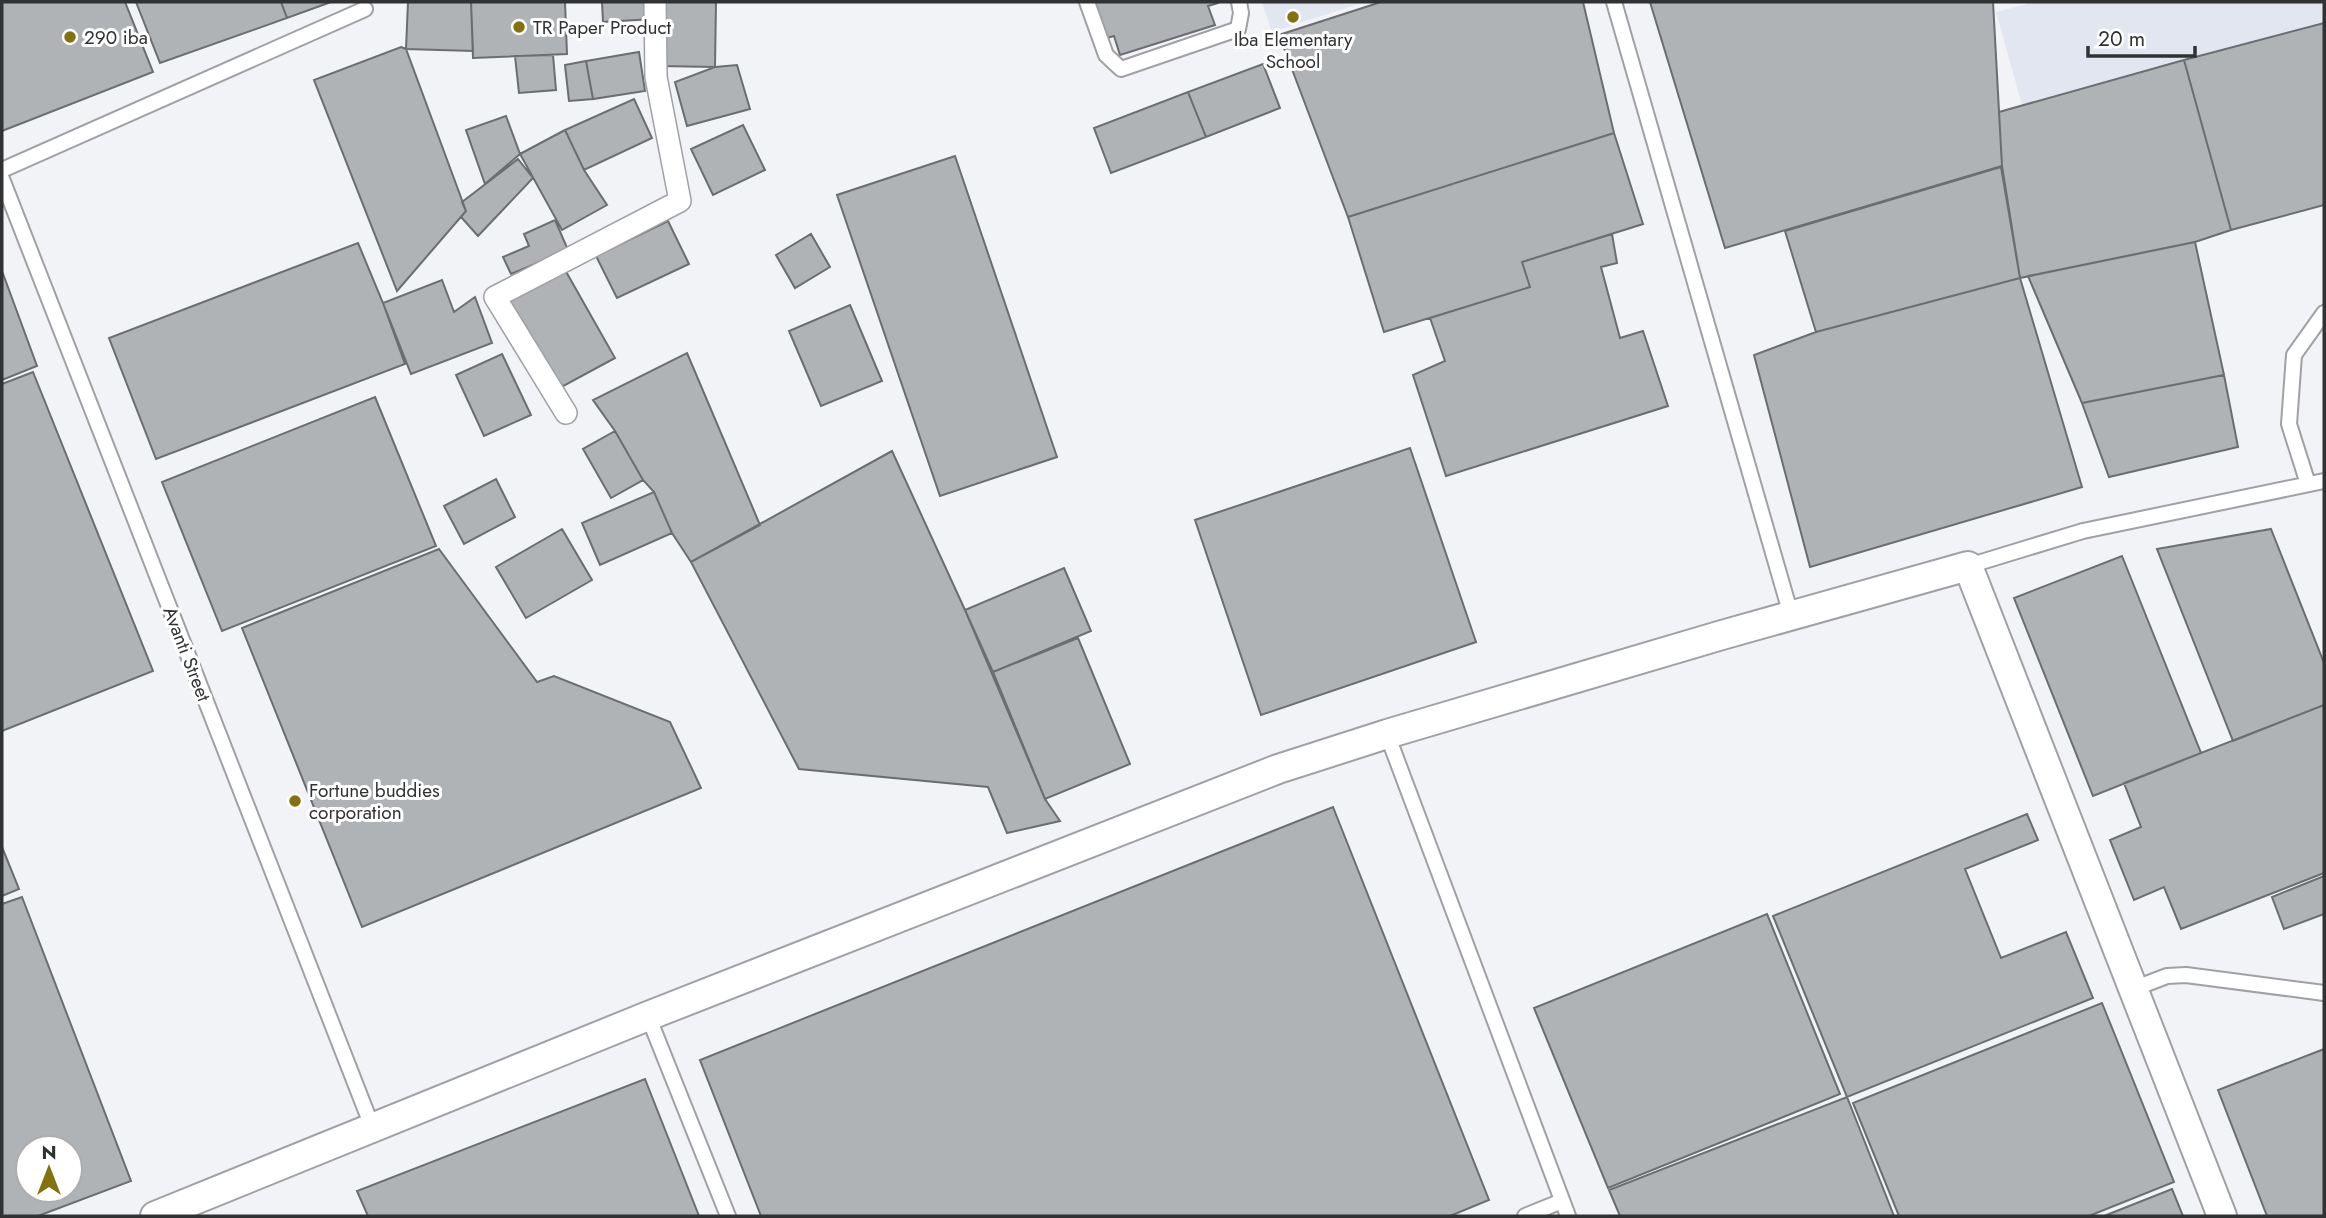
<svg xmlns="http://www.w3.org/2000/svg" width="2326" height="1218" viewBox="0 0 2326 1218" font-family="Jost,sans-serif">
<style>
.built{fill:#e1e6f1}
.building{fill:#afb3b6;stroke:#6a6e70;stroke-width:2;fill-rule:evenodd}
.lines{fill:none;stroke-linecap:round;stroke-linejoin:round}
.service-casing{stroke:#9fa1a5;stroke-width:18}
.pedestrian-casing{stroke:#9fa1a5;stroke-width:24}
.minor-casing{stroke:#9fa1a5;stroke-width:32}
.service{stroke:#fff;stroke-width:14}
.pedestrian{stroke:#fff;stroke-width:21}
.minor{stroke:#fff;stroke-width:28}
.poi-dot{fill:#847112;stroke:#fff;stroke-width:2.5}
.labels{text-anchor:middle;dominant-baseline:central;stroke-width:6;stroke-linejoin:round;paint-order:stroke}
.poi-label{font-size:19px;fill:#313233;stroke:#fff;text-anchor:start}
.street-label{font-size:19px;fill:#313233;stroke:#fff}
</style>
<rect width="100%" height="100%" fill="#f1f3f7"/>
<path class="built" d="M1262 2H1365L1272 32Z
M2027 2H2324V23L2022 105 1996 12 2027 4Z"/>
<path class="building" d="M2 2H125L153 72 2 131Z
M136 2H281L287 18 160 63Z
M281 2H331L287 18Z
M408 2H471L473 51 406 49Z
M471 2H565L567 54 473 58Z
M602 2H653V19L603 22Z
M660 2H716L715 67 659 66Z
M1091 2H1218V3L1208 6 1215 25 1120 55 1114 36 1103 39Z
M1381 2H1583L1614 133 1348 217 1279 35Z
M1650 2H1993L2002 166 1725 248Z
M2324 23V205L2231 230 2184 60Z
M401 47 406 49 466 211 397 291 314 80Z
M639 52 645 91 593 99 586 61Z
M553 55 556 90 519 93 515 56Z
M2184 60 2231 230 2195 242 2020 278 2002 166 1999 112Z
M586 61 593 99 569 101 565 65Z
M1263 64 1280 108 1206 137 1188 92Z
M737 65 750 109 687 126 675 82 715 67Z
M1188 92 1206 137 1111 173 1094 128Z
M634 99 652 138 584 170 565 130Z
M506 116 520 154 485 184 466 130Z
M743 125 765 170 713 195 691 149Z
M565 130 584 170 607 205 562 230 520 154Z
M1614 133 1643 224 1522 262 1530 287 1384 332 1348 217Z
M955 156 1057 457 940 496 837 195Z
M518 159 533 178 478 236 461 217 466 211 462 202Z
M2001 167 2020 278 1816 332 1785 231Z
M555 220 568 250 511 274 503 257 529 246 524 234Z
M668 221 689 264 617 298 596 256Z
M811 234 830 267 795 288 776 255Z
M1612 234 1617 263 1601 267 1620 338 1643 331 1668 406 1446 476 1413 375 1445 361 1430 318 1530 287 1522 262Z
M2195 242 2224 375 2082 403 2028 276Z
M358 243 383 303 405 364 156 459 109 338Z
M564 268 615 358 556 390 506 300Z
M2 271 37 366 2 380Z
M2020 278 2082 487 1810 567 1754 355 1816 332Z
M442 280 454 312 475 297 492 343 411 374 383 303Z
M850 305 882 381 821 406 789 331Z
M687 353 760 525 691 562 672 533 654 492 643 480 615 431 593 400Z
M502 354 531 415 484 436 456 375Z
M33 372 153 671 2 731V384Z
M2224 375 2238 447 2109 477 2082 403Z
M375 397 436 546 222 631 162 482Z
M615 431 643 480 611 498 583 449Z
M1410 448 1476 642 1261 715 1195 520Z
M892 451 965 610 1045 799 1060 821 1007 833 988 787 799 769 691 562Z
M496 479 515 517 464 544 444 506Z
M654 492 672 533 600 565 582 523Z
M562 529 592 580 526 618 496 567Z
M2271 529 2324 663V705L2233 741 2157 549Z
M439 549 537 682 554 676 670 722 701 788 362 927 242 628Z
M2122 556 2201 753 2093 796 2014 598Z
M1064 568 1091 631 993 672 965 610Z
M1078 638 1130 764 1045 799 993 672Z
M2324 705V873L2181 929 2164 887 2134 900 2110 840 2141 827 2124 783Z
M1333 807 1489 1200 1450 1216H761L700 1060Z
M2027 814 2038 840 1965 869 2001 958 2066 932 2093 998 1847 1097 1773 916Z
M2 847 19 889 2 896Z
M2324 876V914L2284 929 2272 897Z
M22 897 131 1181 38 1216H2V904ZM28 1148H70V1190H28Z
M1767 914 1840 1094 1608 1188 1534 1008Z
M2102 1003 2174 1182 2089 1216H1899L1853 1103Z
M2324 1049V1216H2267L2218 1090Z
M645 1079 699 1216H368L357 1191Z
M1847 1097 1894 1216H1620L1609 1190Z
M2172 1189 2183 1216H2104Z"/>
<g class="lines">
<defs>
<path id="service" d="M1087 2 1106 55 1121 69 1238 29 1241 13 1239 2
M1614 2 1791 615
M2 170 365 9
M2 179 373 1129
M2308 484 2289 424 2294 355 2324 313
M1968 566 2083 531 2324 481
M1387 734 1568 1216
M2133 989 2167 976 2186 975 2324 993
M648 1016 728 1216
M1525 1216 1562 1201"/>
<path id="pedestrian" d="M566 413 495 297 680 201 656 77 655 2"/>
<path id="minor" d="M155 1216 648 1016 1278 769 1387 734 1722 635 1968 566 2222 1216"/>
</defs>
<use href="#service" class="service-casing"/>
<use href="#pedestrian" class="pedestrian-casing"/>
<use href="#minor" class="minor-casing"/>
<use href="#service" class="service"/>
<use href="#pedestrian" class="pedestrian"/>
<use href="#minor" class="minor"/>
</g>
<g class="poi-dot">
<circle cx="1293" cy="17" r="7"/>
<circle cx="519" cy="27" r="7"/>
<circle cx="70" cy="37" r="7"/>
<circle cx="295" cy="801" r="7"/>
</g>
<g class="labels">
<g class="poi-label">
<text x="533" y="27">TR Paper Product</text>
<text x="84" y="37">290 iba</text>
<text x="1293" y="39" text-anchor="middle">Iba Elementary<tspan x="1293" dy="22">School</tspan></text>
<text x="309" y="790">Fortune buddies<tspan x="309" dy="22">corporation</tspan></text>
</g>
<g class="street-label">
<text transform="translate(187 654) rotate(69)">Avanti Street</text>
</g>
</g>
<rect width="2326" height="1218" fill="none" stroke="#313233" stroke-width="7"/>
<g transform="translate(49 1169)"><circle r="33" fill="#ffffff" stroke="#adadad" stroke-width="2"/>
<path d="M0-5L12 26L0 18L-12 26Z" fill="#847112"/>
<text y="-10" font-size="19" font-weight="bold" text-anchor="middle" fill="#313233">N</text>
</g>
<path d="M2088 46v10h107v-10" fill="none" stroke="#313233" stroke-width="3.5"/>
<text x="2098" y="46" font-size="21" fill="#313233" stroke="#ffffff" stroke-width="5" paint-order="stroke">20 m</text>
</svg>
